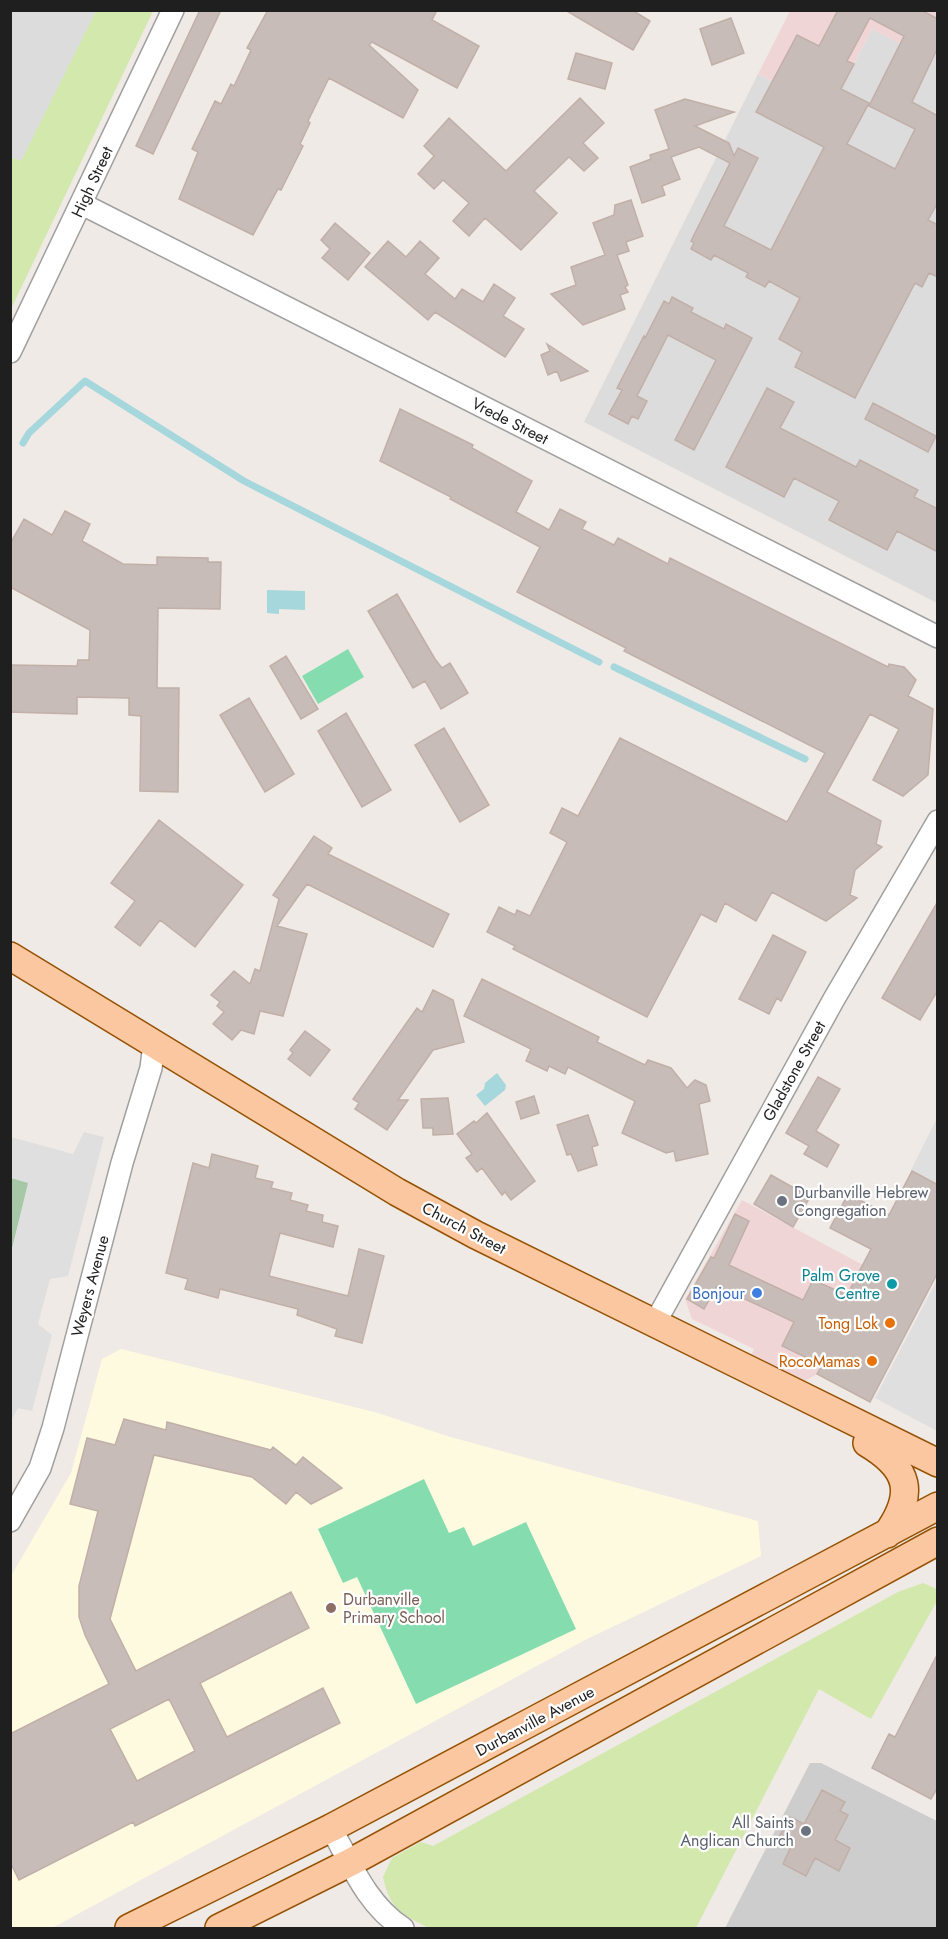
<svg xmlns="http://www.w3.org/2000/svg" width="948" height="1939" viewBox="0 0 948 1939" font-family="Jost,sans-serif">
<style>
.residential{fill:#dddcdc}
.commercial{fill:#f0d5d7}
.education{fill:#fefadf}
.religious{fill:#cdcdcd}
.grass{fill:#d2e8ac}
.cemetery{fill:#a7c8a7}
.pitch{fill:#85ddaf}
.parking{fill:#dfdfdf}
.water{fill:#a6d7dc}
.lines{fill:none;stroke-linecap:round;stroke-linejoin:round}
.stream{stroke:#a6d7dc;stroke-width:7}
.building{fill:#c7bcb8;stroke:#c1afa8;stroke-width:1.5;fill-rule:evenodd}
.minor-casing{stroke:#a0a0a0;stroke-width:24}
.major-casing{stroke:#965203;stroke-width:30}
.minor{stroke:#fff;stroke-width:21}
.major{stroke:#fac7a0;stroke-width:27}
.worship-dot{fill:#6b7280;stroke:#fff;stroke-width:2}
.culture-dot{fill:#0f9aa8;stroke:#fff;stroke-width:2}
.shop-dot{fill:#3f7fe0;stroke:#fff;stroke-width:2}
.food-dot{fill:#e8710a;stroke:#fff;stroke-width:2}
.education-dot{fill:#8d6e63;stroke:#fff;stroke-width:2}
.labels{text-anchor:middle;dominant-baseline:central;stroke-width:4.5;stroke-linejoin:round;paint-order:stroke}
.street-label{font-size:16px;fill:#1f1f1f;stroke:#fff}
.worship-label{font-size:16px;fill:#5b616d;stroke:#fff;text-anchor:start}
.culture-label{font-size:16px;fill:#0d838f;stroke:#fff;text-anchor:end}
.shop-label{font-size:16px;fill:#366cbe;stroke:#fff;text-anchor:end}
.food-label{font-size:16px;fill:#c56008;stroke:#fff;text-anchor:end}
.education-label{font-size:16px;fill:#785e54;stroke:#fff;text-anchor:start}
</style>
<rect width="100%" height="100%" fill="#efeae5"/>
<path class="residential" d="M10 11H96L21 161 11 157Z
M872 29 931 60 937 47V603L584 422 758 74 830 110Z"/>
<path class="commercial" d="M790 11 936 10 937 47 931 60 872 29 830 110 758 74Z
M742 1200 863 1265 849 1291 858 1295 817 1374 803 1382 751 1356 754 1349 692 1319 685 1299Z"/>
<path class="education" d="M121 1349 378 1413 447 1436 758 1521 761 1556 585 1640 52 1928H11V1576L71 1473 102 1359Z"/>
<path class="religious" d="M810 1763H821L937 1821V1928H725Z"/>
<path class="grass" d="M96 11H153L11 309V157L21 161Z
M923 1583 937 1589V1601L871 1719 819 1689 696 1928H429C402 1914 390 1910 383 1877L392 1858 421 1842 433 1846 898 1592Z"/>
<path class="cemetery" d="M11 1178 29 1182 11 1253Z"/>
<path class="pitch" d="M348 649 364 677 318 704 302 676Z
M424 1479 449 1533 464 1527 473 1546 526 1522 576 1629 416 1704 357 1577 343 1583 318 1529Z"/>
<path class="parking" d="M937 1118V1184L911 1170Z
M84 1132 104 1137 68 1276 50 1279 38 1324 52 1335 32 1411 18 1408 11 1421V1253L28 1183 11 1178V1137L73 1154Z
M937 1280V1431L875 1398Z"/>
<path class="water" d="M267 590 305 591V610L279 609V614L267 613Z
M497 1073 506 1085 505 1090 485 1106 476 1095 484 1089 485 1083Z"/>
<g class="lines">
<path class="stream" d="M23 443 29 433 85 381 244 481 599 662
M614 667 805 759"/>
</g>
<path class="building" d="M200 10H221L153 154 136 146Z
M268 10H437L432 20 479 46 457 88 372 42 369 45 418 90 403 118 329 78 308 121 310 123 300 144 303 146 281 190 278 189 253 235 179 199 198 152 192 149 215 101 221 104 231 84 234 86 251 50 247 48Z
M565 10H632L650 21 633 50Z
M838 10H921L938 19V47L912 102 938 116V202L928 220 938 225V277L929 273 922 287 915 283 855 398 795 367 802 352 779 339 800 298 769 281 765 287 746 277 748 273 714 255 711 260 691 249 694 243 691 241 730 163 699 147 671 157 680 179 662 186 665 195 642 203 630 167 651 159 650 155 669 149 655 110 685 99 734 112 695 126 729 143 734 156 738 148 758 158 724 226 771 250 824 147 756 112 797 35 819 46ZM870 18 904 36 869 106 915 129 895 169 847 144 869 103 841 89 854 64 847 61Z
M731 18 744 53 712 65 700 29Z
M576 53 612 63 605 89 568 79Z
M580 98 604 123 583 143 598 158 584 171 569 157 534 191 557 213 521 250 485 218 469 236 453 221 469 203 443 180 434 189 418 174 434 156 424 146 449 118 506 171Z
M631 200 643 236 626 242 629 251 617 255 628 285 625 287 628 292 620 295 625 309 583 325 551 294 576 285 571 267 605 255 593 223 614 215 615 205Z
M335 223 370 253 348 280 322 258 330 249 321 240Z
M388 241 406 257 420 241 439 258 425 274 455 299 462 289 483 302 494 284 515 298 503 316 524 329 505 357 435 312 428 320 365 267Z
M672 297 693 308 691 312 724 329 726 324 752 338 694 450 675 440 716 360 668 335 637 396 647 401 638 419 632 416 628 424 609 414 622 390 617 388 644 336 645 338 664 301 669 304Z
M547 344 577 364 588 371 561 381 557 371 548 375 541 355 550 351Z
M767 388 794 402 780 428 856 467 860 460 918 490 914 497 938 509V552L897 531 887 550 829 520 839 501 794 478 784 497 726 467Z
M873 403 936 436 928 452 865 419Z
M400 409 473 445 472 448 532 481 516 512 549 530 560 509 586 522 582 529 614 545 618 538 668 564 670 558 888 667 889 664 904 667 916 680 908 696 933 709 928 775 903 796 873 780 899 729 870 714 827 792 881 821 876 844 882 847 855 870 850 895 857 898 826 921 772 892 756 921 725 903 716 922 701 914 647 1017 513 949 515 946 487 932 499 907 515 915 517 910 530 916 567 842 550 833 562 808 578 816 620 738 787 822 825 753 624 651 626 648 517 592 540 547 450 499 451 497 380 461Z
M65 511 90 524 82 541 123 564 157 565V557L208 558V562H221L220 609 158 608 157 688H179L178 792 140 791 141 716 129 715V698L77 697V714L10 712V665L77 666 78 660H89L90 630 10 587V544L24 519 52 535Z
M397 594 435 659 442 668 450 663 468 693 441 709 425 681 413 688 368 611Z
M286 656 318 709 301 719 270 666Z
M249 698 294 774 265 792 220 715Z
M346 713 391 790 362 807 318 731Z
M444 728 489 805 460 822 415 745Z
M159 820 243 885 195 947 160 920 140 946 115 927 135 901 111 883Z
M314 836 332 848 328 854 449 914 433 947 307 884 277 926 307 934 283 1016 260 1011 254 1034 241 1030 232 1040 213 1024 224 1012 217 1006 220 1002 211 995 234 971 250 984 255 969 260 971 279 899 273 895Z
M938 901V990L920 1020 882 998Z
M773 935 806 952 781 1001 777 998 769 1014 739 999Z
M482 979 599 1037 597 1042 645 1065 648 1060 671 1068 687 1088 695 1080 706 1085 710 1101 699 1104 708 1154 676 1161 674 1151 666 1153 622 1133 635 1101 568 1067 565 1074 549 1066 547 1071 526 1061 531 1049 464 1016Z
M433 990 453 1000 464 1042 433 1050 398 1100H408L387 1130 355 1109 359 1103 353 1099 417 1008 422 1012Z
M305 1031 330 1050 310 1076 288 1059 293 1053 290 1050Z
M818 1077 840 1089 816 1131 839 1145 827 1167 804 1154 809 1146 786 1133Z
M534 1096 539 1113 521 1119 516 1102Z
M448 1098 453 1134 433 1135V1128H423L421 1099Z
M487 1113 535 1181 511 1200 505 1192 502 1195 482 1168 477 1172 466 1158 472 1154 457 1134 474 1121 476 1123Z
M588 1115 598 1145 592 1147 597 1165 578 1171 571 1154 567 1155 557 1125Z
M212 1154 258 1166 255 1178 273 1182 271 1188 292 1193 290 1200 308 1205 306 1211 323 1215 322 1222 338 1226 333 1247 280 1233 269 1276 348 1296 359 1249 384 1256 362 1343 335 1336 337 1329 297 1315 298 1309 220 1289 218 1298 185 1289 188 1279 166 1273 193 1163 209 1168Z
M912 1171 938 1185V1272L870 1402 817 1374 822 1365 782 1346 794 1322 717 1286 704 1309 687 1299 711 1257 714 1258 735 1214 749 1221 729 1265 803 1300 813 1280 847 1295 871 1249 830 1228 848 1194 889 1215Z
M771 1175 810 1197 793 1227 754 1204Z
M124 1419 166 1430 167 1422 271 1450 273 1447 296 1465 303 1457 342 1488 311 1504 296 1492 286 1504 252 1477 154 1455 110 1619 136 1671 291 1592 309 1628 200 1683 227 1737 323 1688 340 1723 135 1826 133 1822 19 1880 10 1862V1734L109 1684 85 1635 79 1617V1586L98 1511 70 1504 87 1438 115 1445ZM169 1699 195 1751 137 1781 110 1729Z
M938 1653V1787L931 1799 872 1768 889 1734 895 1737Z
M822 1790 845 1802 840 1811 848 1815 835 1840 850 1848 839 1871 815 1858 806 1876 783 1864 791 1847 778 1839 790 1817 804 1824Z"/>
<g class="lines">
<defs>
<path id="minor" d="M82 204 938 637
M10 352 173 10
M655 1323 834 999 938 821
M10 1521 40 1468 53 1428 122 1163 151 1068 154 1044
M331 1828C351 1864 367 1905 403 1928"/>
<path id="major" d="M10 956 397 1192 476 1235 938 1463
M867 1443C909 1468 916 1493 887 1534
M129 1928 331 1828 938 1506
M219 1928 351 1862 938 1541"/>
</defs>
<use href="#minor" class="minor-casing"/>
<use href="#major" class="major-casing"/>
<use href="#minor" class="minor"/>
<use href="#major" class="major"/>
</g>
<g class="worship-dot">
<circle cx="782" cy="1201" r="6"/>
<circle cx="806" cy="1831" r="6"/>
</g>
<circle class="culture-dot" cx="892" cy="1284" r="6"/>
<circle class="shop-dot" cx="757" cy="1293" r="6"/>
<g class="food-dot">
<circle cx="890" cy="1323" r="6"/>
<circle cx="872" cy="1361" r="6"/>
</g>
<circle class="education-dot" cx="331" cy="1608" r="6"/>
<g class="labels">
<g class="street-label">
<text transform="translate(92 182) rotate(-65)">High Street</text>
<text transform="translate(510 421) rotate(27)">Vrede Street</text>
<text transform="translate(794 1071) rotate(-61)">Gladstone Street</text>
<text transform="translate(464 1228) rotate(28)">Church Street</text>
<text transform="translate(90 1286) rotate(-75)">Weyers Avenue</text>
<text transform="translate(535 1721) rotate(-28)">Durbanville Avenue</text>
</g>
<g class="worship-label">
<text x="794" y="1192">Durbanville Hebrew<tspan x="794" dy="18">Congregation</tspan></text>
<text x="794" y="1822" text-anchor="end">All Saints<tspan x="794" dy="18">Anglican Church</tspan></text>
</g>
<g class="culture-label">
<text x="880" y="1275">Palm Grove<tspan x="880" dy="18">Centre</tspan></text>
</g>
<g class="shop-label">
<text x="745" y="1293">Bonjour</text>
</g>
<g class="food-label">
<text x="878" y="1323">Tong Lok</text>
<text x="860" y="1361">RocoMamas</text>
</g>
<g class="education-label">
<text x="343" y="1599">Durbanville<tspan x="343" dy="18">Primary School</tspan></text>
</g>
</g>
<rect width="948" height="1939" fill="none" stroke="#1f1f1f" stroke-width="24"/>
</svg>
